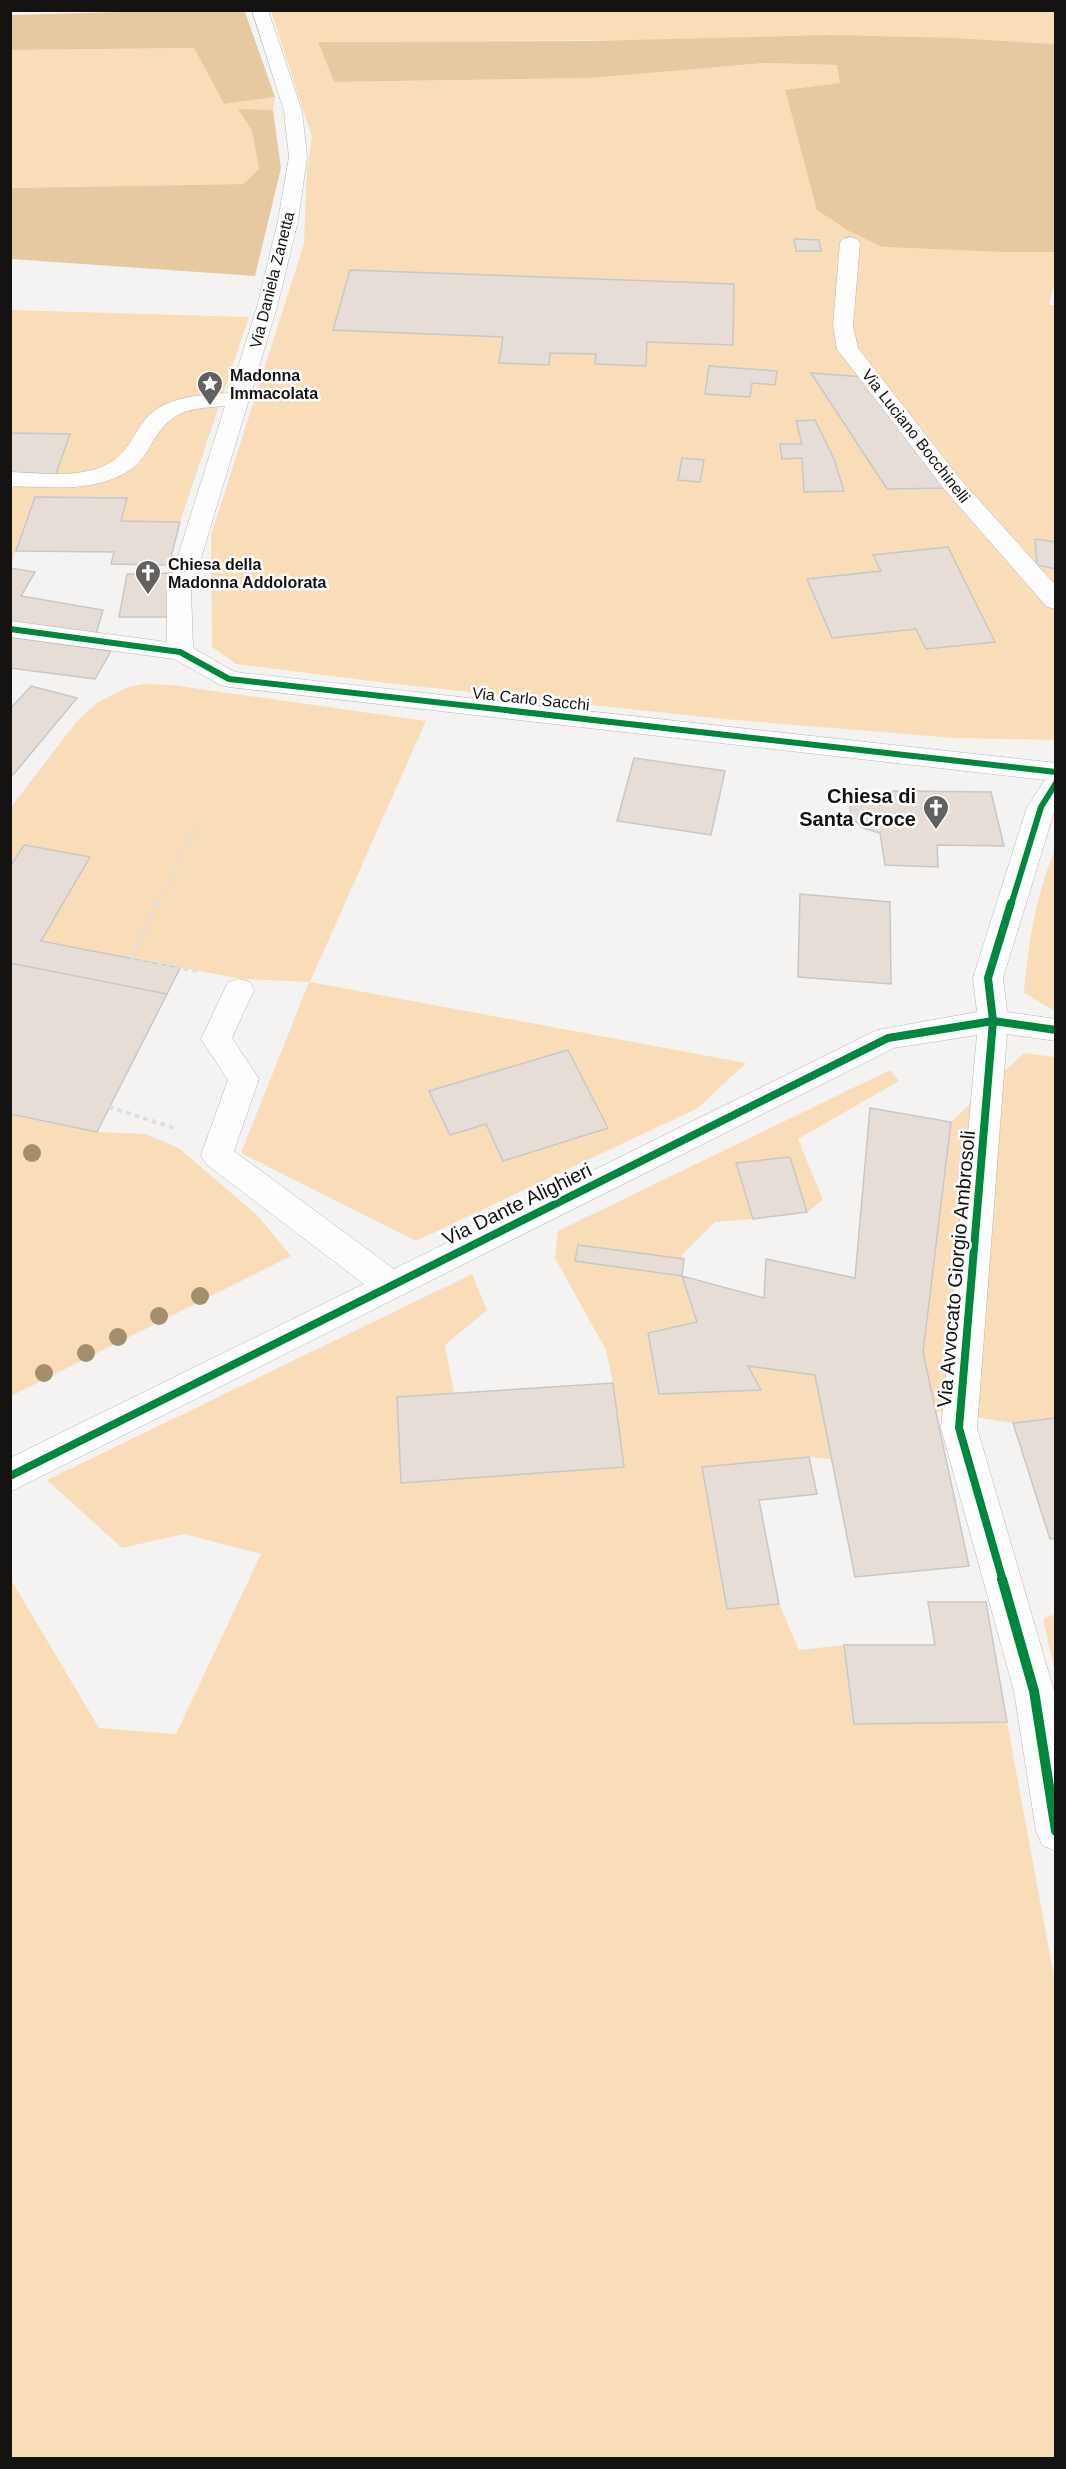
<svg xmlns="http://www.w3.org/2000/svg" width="1066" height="2469" viewBox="0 0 1066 2469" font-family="Arial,sans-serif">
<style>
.green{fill:#f9ddb9}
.forest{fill:#e7c9a1}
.building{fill:#e6ded6;stroke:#c8c7c6;stroke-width:1.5}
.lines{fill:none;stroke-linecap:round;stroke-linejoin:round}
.minor-casing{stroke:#b7b6b4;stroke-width:1}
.path-far1{stroke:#dededd;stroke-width:3;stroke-dasharray:4 4;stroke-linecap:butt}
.path{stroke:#dededd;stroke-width:4;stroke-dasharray:4.5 4.5;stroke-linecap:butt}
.minor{fill:#fefdfd;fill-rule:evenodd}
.cycleway-far2-casing{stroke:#fff;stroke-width:9}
.cycleway-far1-casing{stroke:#fff;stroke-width:11}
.cycleway-casing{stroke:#fff;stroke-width:14}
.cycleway-far2{stroke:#00873e;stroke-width:6}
.cycleway-far1{stroke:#00873e;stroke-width:8}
.cycleway{stroke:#00873e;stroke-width:10}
.tree{fill:#a38f6d}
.labels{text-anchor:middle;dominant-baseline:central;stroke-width:5;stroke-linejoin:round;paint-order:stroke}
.far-street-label{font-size:16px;fill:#151312;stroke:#fff}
.far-poi-label{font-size:16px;font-weight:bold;fill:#151312;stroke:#fff;text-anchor:start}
.poi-label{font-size:20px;font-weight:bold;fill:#151312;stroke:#fff;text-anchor:end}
.street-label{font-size:20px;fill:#151312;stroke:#fff}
</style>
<rect width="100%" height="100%" fill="#f5f3f1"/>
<path class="green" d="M271 11H1055V44L956 38 318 42 334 82 592 78 765 63 837 65 841 83 785 91 818 210 849 230 882 247 1001 252H1055V282L1049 305H1056L1055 740 954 738 723 719 395 684 236 664 212 647 211 535 304 244 307 167 312 137Z
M194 48 224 104 275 97 273 110H239L252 131 259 169 243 184 11 188 10 50Z
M10 310 249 317 180 522 121 521 127 498 35 497 11 565Z
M144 684 172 685 426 721 310 982 746 1063 698 1108 416 1241 241 1153 309 982 242 979 41 941 11 867V807L77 721 97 703 128 687Z
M1055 850V1011L1024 993C1028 944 1036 895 1055 850Z
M1024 1053 1055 1057V1418L1013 1423 935 1411 923 1353 951 1122Z
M890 1070 899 1081 798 1139 823 1200 807 1212 790 1157 737 1163 753 1219 715 1222 682 1255V1276L697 1322 648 1334 660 1394 760 1389 748 1366 815 1375 831 1459 809 1457 702 1467 727 1609 779 1604 799 1650 844 1645 1007 1722 1055 1982V2458H11L10 1578 99 1728 176 1734 261 1554 184 1534 122 1548 47 1480 472 1274 487 1310 445 1345 454 1393 397 1398 401 1483 624 1467 613 1383 606 1350 555 1258 558 1231Z
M11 1114 97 1132 146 1134 180 1149 257 1215 291 1256 11 1396Z
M1055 1614H1056L1055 1672 1043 1619Z"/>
<path class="forest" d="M157 11 240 10 245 12 275 97 224 104 194 48 11 50V15Z
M830 35 956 38 1055 44V252H1001L882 247 849 231 817 210 785 90 840 83 837 65 765 63 592 78 334 82 318 42 587 41Z
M238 109 273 110 281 168 255 276 11 259V188L243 184 259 169 252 131Z"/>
<path class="building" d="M794 239 819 240 821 251H796Z
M350 270 734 284 733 345 647 342 646 366 595 364 596 354 550 353 549 365 499 363 503 337 333 330Z
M709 366 777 371 775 385 752 383 750 397 705 394Z
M811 373 864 377 948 488 887 489Z
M815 420 834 459 844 491 804 492 802 458 782 459 780 444H802L796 421Z
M10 433 70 434 56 474 10 473Z
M682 458 704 460 700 482 678 480Z
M35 497 127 498 121 521 180 522 169 565 111 564 114 552 16 551Z
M1035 539 1056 542V569L1037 565Z
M948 547 995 642 926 649 916 629 832 638 807 579 881 571 873 555Z
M10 568 35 572 21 596 103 610 96 634 10 622Z
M177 573 169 617H119L127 574Z
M10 637 111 651 95 679 10 668Z
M31 686 77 698 13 775 10 774V709Z
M634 758 725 771 711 835 617 821Z
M901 791 991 792 1004 846 937 845 938 867 885 865 880 833 863 828 852 818 850 807 858 797 869 792Z
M24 845 90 857 41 941 180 968 167 994 10 963V867Z
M800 894 890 902 891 984 798 977Z
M10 963 167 994 97 1132 10 1114Z
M568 1050 608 1128 503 1161 486 1124 450 1135 429 1091Z
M870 1108 951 1122 923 1352 969 1566 855 1577 815 1375 748 1366 761 1390 659 1394 648 1333 697 1322 682 1276 764 1298 766 1259 855 1278Z
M790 1157 807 1212 753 1219 736 1163Z
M578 1245 684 1259 682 1276 575 1261Z
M613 1383 624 1467 401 1483 397 1397Z
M1056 1418V1538L1050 1539 1013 1423Z
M809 1457 817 1494 759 1500 779 1604 727 1609 702 1467Z
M928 1602H986L1007 1722 854 1724 844 1645H935Z"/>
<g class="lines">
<defs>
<path id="minor" d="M252 10H268L302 111 307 157 298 221 277 307 191 591 193 648 235 672 1056 763V806L1003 978 1007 1012 1056 1019V1041L1007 1034 977 1428 1054 1691 1056 1703V1851L1042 1845 1036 1831 1014 1691 941 1428 977 1035 894 1048 10 1492V1458L364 1284 206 1164 201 1155 228 1080 201 1039 228 982 239 979 250 982 254 990 232 1038 259 1079 234 1151 394 1269 877 1030 977 1012 973 978 1027 807 1045 780 229 687 220 685 174 659 10 637V621L167 642V591L225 406C188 409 172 409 152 443 146 454 139 465 128 471 95 493 48 487 10 486V472C43 473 86 480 114 460 127 451 133 436 142 424 160 396 200 395 230 393L257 307 278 221 289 157 284 111Z
M850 237 857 239 860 243 853 326 858 348 961 480 1056 586V609L1047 607 945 490 837 349 833 326 840 243 843 239Z"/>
</defs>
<use href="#minor" class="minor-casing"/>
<path class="path-far1" d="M157 905 200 821"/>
<path class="path" d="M158 903 130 959 198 971
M109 1107 177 1129"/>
<use href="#minor" class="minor"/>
<defs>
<path id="cycleway-far2" d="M10 629 180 652 229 679 1056 772
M1011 905 1041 807 1056 783"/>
<path id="cycleway-far1" d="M10 1476 888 1038 993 1021 1056 1030
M1003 1581 959 1428 993 1021 988 978 1011 903"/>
<path id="cycleway" d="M1002 1579 1034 1691 1056 1831"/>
</defs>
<use href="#cycleway-far2" class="cycleway-far2-casing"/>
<use href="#cycleway-far1" class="cycleway-far1-casing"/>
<use href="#cycleway" class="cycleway-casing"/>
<use href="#cycleway-far2" class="cycleway-far2"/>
<use href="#cycleway-far1" class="cycleway-far1"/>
<use href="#cycleway" class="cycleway"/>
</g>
<g class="tree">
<circle cx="32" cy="1153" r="9"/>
<circle cx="200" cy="1296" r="9"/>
<circle cx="159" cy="1316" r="9"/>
<circle cx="118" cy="1337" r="9"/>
<circle cx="86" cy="1353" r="9"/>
<circle cx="44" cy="1373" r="9"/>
</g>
<defs>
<symbol id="sight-pin" viewBox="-11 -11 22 30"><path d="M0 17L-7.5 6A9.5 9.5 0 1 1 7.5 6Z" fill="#636160" stroke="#fff"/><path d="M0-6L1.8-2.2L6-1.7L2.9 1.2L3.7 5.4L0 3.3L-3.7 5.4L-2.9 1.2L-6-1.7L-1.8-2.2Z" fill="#fff"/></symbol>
<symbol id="church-pin" viewBox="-11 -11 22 30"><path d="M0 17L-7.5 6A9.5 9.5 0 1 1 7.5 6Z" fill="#636160" stroke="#fff"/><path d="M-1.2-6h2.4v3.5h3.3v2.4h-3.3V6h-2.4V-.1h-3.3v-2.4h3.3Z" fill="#fff"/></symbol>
</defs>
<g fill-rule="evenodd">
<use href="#sight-pin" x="195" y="369" width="30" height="40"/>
<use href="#church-pin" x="133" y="558" width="30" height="40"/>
<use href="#church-pin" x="921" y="793" width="30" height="40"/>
</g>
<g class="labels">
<g class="far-street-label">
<text transform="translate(272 280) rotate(-76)">Via Daniela Zanetta</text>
<text transform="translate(916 436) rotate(52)">Via Luciano Bocchinelli</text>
<text transform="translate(531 699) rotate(6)">Via Carlo Sacchi</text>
</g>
<g class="far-poi-label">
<text x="230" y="375">Madonna<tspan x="230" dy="18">Immacolata</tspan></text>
<text x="168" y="564">Chiesa della<tspan x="168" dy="18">Madonna Addolorata</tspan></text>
</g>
<g class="poi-label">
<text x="916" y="796">Chiesa di<tspan x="916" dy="23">Santa Croce</tspan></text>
</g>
<g class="street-label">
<text transform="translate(517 1204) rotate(-26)">Via Dante Alighieri</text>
<text transform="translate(956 1269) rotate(-85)">Via Avvocato Giorgio Ambrosoli</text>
</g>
</g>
<rect width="1066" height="2469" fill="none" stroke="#151312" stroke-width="24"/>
</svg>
